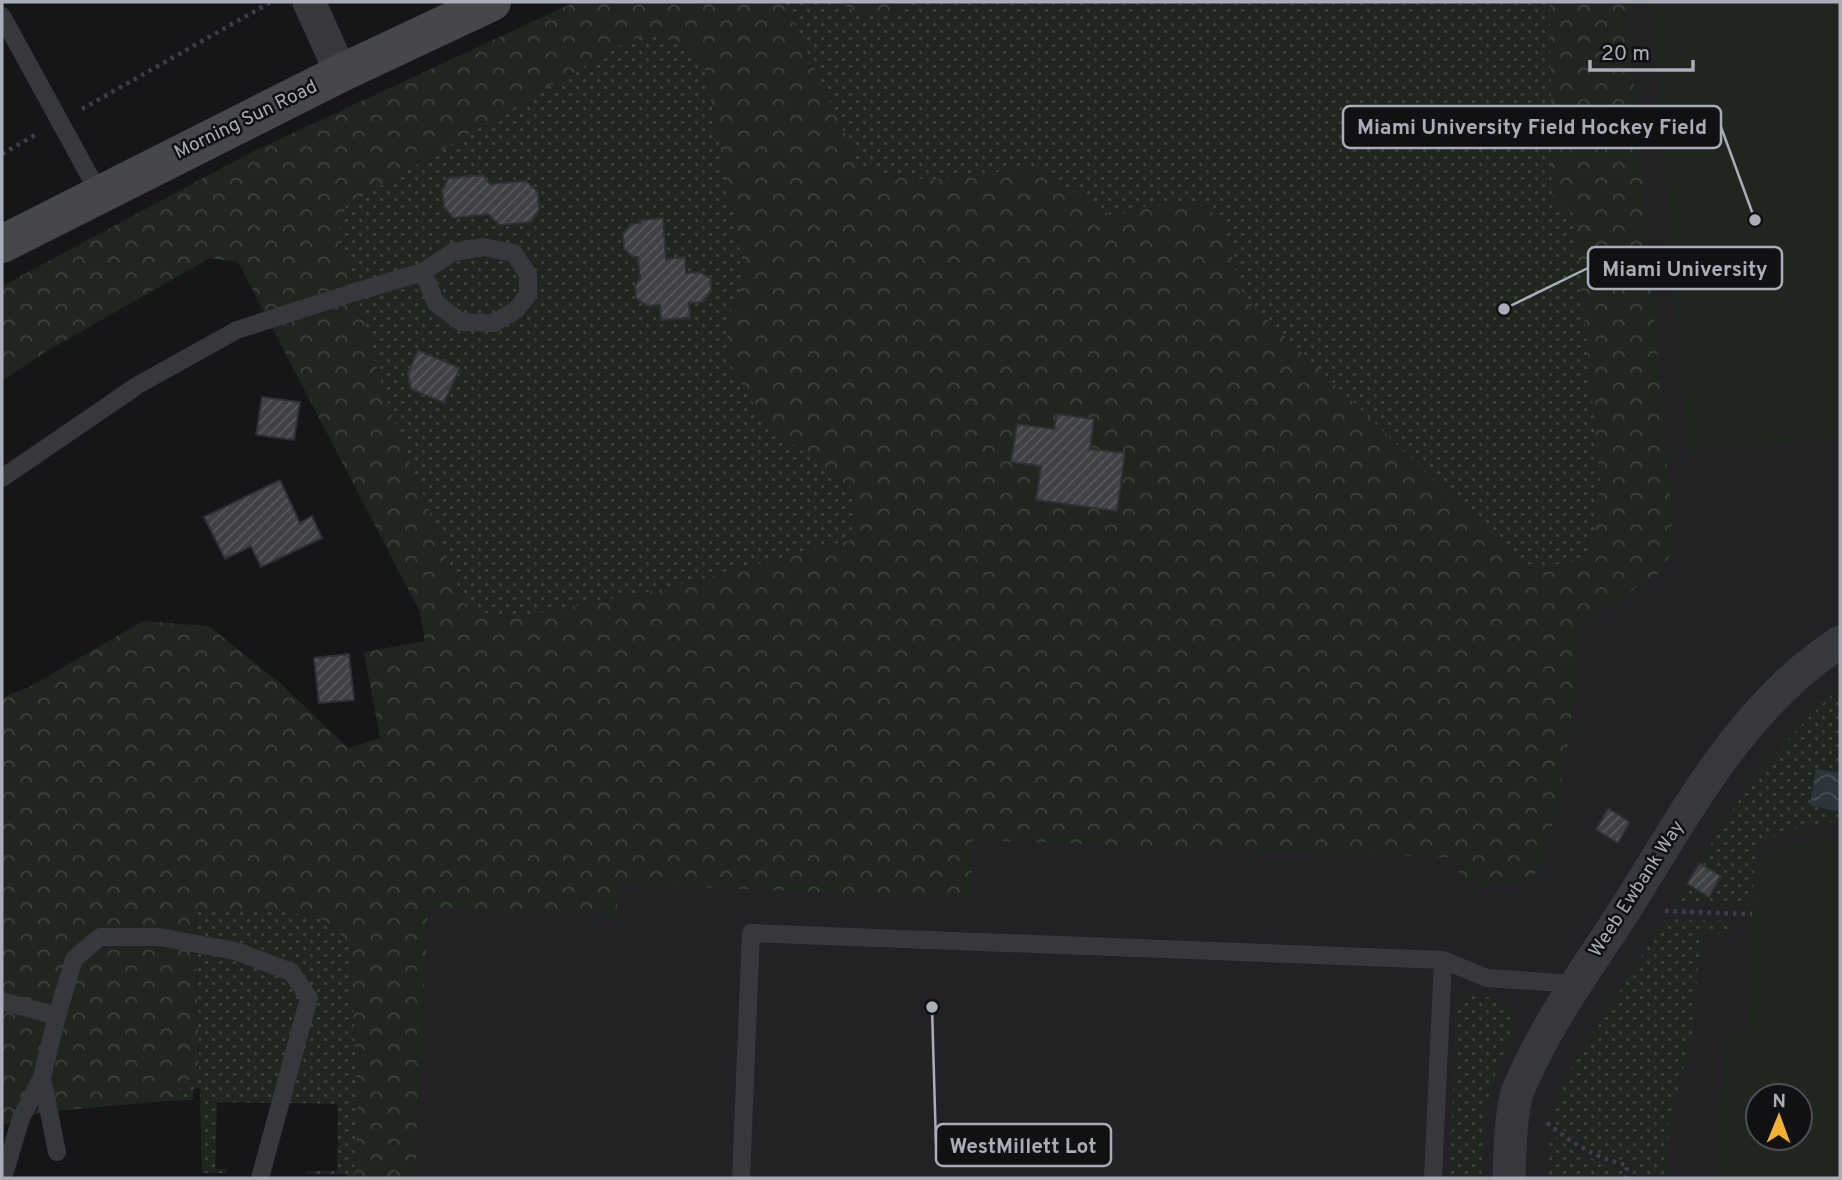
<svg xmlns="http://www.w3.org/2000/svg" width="1842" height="1180" viewBox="0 0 1842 1180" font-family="Overpass,sans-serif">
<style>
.built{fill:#222225;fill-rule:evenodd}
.grass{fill:url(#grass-dots)}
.forest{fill:url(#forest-crowns);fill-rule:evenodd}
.garden{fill:#1e261f;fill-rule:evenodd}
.water{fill:url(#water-waves)}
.building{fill:url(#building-hatch);stroke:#303034;stroke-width:2}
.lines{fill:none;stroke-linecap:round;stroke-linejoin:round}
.path{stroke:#3d3f44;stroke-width:4.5;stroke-dasharray:3.5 5;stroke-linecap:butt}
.lane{stroke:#37383d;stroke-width:18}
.street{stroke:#37383d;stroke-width:33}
.secondary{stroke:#45474d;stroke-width:38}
.labels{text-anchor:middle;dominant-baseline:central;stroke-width:5;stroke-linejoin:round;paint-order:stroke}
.street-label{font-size:19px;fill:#a8adb8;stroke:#111113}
.leader{fill:none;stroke:#a8adb8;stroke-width:2.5}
.callout-dot{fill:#a8adb8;stroke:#111113;stroke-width:2.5}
.callout{fill:#111113;stroke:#a8adb8;stroke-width:2.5}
.callout-label{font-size:21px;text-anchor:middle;font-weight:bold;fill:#a8adb8}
</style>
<defs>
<pattern id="grass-dots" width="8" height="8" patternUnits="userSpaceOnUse" patternTransform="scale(1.75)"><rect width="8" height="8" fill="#1e261f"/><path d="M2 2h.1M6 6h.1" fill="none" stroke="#3c433d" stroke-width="1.8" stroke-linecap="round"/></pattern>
<pattern id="forest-crowns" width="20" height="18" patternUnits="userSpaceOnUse" patternTransform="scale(1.75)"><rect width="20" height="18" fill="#1e261f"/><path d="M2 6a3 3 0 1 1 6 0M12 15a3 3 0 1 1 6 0" fill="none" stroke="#3c433d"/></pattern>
<pattern id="water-waves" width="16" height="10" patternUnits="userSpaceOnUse" patternTransform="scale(1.75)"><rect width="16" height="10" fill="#2c353c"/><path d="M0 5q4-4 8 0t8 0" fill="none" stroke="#485056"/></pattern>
<pattern id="building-hatch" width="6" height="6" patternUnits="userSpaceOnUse" patternTransform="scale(1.75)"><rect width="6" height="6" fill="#404145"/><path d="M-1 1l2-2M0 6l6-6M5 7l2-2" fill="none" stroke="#595a5e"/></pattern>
</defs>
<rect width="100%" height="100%" fill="#161618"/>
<path class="built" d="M824 2H1840V1178H415L437 699 1507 765ZM1758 1096H1800V1138H1758Z"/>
<path class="grass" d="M784 2H838L856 11 898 13 908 2H1550L1552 195 1561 205 1574 214 1600 477 1595 534 1585 556 1546 568 1518 562 1243 295 1224 227 1141 207 1114 217 1036 168 929 180 890 175 858 164Z
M653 35 687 45 703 60 744 270 740 292 727 321 821 464 855 490 857 518 850 540 668 588 515 618 467 610 385 396 339 232 346 205 629 40Z
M1840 688V773L1816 770 1810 805 1840 812V821C1809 825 1783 830 1756 844L1752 906 1673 903 1687 884 1709 896 1721 876 1699 863C1715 838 1730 812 1747 789 1775 753 1806 718 1840 688Z
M195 911H287L324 920 350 943 358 1107 354 1178H347V1174H307V1171H337L338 1104 217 1102 215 1169H226V1173H202L200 1088 193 1089V1100L166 1101 199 1069Z
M1665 919 1730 922 1729 934 1700 933 1694 1029 1669 1122 1668 1175 1632 1174 1633 1161C1601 1160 1575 1141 1552 1120L1560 1091 1573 1066Z
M1468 996 1489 997 1497 1000 1506 1006 1513 1024 1512 1035 1496 1071 1486 1107 1481 1178H1450L1456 1010 1458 1004Z
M1550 1132C1572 1151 1595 1161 1623 1171L1622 1178H1549Z"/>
<path class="forest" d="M575 2H784L859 164 890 175 929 180 1036 168 1114 217 1141 207 1193 202 1209 209 1224 227 1243 296 1518 562 1546 568 1586 556 1595 534 1600 477 1574 214 1561 205 1552 195 1550 2H1627L1673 531 1670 555 1659 573 1583 622 1574 639 1575 684 1568 745 1554 820 1538 870 1526 881 1501 885 1469 881 1459 873V858L973 840 971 898 617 884V915L428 907 415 1178H354L358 1107 350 943 324 920 287 911 195 912 199 1070 166 1101 43 1112 2 1125V698L31 686 143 621 209 626 280 683 348 748 380 738 364 652 425 641 420 612 238 262 210 258 47 351 2 381V286L252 152ZM653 35 687 45 703 60 744 270 740 292 727 321V359L765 423 854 490 857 518 850 540 668 588 515 618 467 610 385 396 339 232 346 206 629 40Z
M838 2H908L898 13 856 11Z"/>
<path class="garden" d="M1652 2H1840V439L1687 451Z
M1840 839V1178H1719L1725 1032 1747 1031 1755 857C1781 845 1812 840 1840 839ZM1758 1096H1800V1138H1758Z"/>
<path class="water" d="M1816 769 1840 773V812L1810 805Z"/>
<path class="building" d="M483 175 490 184 526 181 538 192 539 210 531 222 499 225 488 214 453 218 444 207 442 190 449 178Z
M663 218 666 259 685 257 686 273 701 272 711 279V291L703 302 689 303 690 318 661 320 660 305 647 306 636 298 635 285 640 279 638 257H633L624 249 623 234 631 224 641 223 640 220Z
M418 350 460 368 444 403 411 389 408 373Z
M262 397 300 402 294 440 256 435Z
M1057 414 1094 419 1090 449 1125 453 1117 511 1036 500 1041 466 1011 462 1017 424 1054 429Z
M280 480 300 523 312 516 322 538 261 567 251 546 225 559 204 517Z
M349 654 354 700 319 703 314 658Z
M1608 808 1630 822 1618 843 1596 830Z
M1699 863 1721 876 1709 897 1687 884Z"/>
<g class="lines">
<path class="path" d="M82 109 271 2
M2 154 37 134
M1665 911 1752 914
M1547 1123C1572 1143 1595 1158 1627 1165L1626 1178"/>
<path class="lane" d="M2 16 99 193
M2 478 138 385 237 330 352 293 423 272 453 252 483 247 514 253 528 275V295L516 310 494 323 461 322 436 303 423 272
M2 1001 57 1016
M42 1077 57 1152
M3 1178 21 1118 42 1077 57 1016 74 959 100 937H159L236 951 291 972 309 998 260 1178
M741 1178 751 933 1443 960 1487 978 1576 984
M1433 1178 1443 960"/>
<path class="street" d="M309 2 341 73
M1509 1178C1510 1150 1510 1121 1517 1093 1520 1084 1526 1074 1530 1064 1553 1016 1584 972 1613 928 1680 826 1735 710 1840 642"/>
<path class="secondary" d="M2 244 341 73 492 2"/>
</g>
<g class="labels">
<g class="street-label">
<text transform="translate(246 120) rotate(-26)">Morning Sun Road</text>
<text transform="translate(1637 889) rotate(-57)">Weeb Ewbank Way</text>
</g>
</g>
<path class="leader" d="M1755 220L1721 127M1504 309L1588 268M932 1007L936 1145"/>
<g class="callout-dot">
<circle cx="1755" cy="220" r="7"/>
<circle cx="1504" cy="309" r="7"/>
<circle cx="932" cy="1007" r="7"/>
</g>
<g class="callout">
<rect x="1343" y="106" width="378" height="42" rx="7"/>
<rect x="1588" y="247" width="194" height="42" rx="7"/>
<rect x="936" y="1124" width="175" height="42" rx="7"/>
</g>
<g class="callout-label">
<text x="1532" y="134">Miami University Field Hockey Field</text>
<text x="1685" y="276">Miami University</text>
<text x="1023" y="1153">WestMillett Lot</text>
</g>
<rect width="1842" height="1180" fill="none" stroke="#a8adb8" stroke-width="7"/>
<g transform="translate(1779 1117) rotate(1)"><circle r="33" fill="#111113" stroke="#4d4f55" stroke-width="2"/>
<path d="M0-5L12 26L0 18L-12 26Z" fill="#f2b134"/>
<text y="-10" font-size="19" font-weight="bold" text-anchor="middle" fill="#a8adb8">N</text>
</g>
<path d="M1590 60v10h103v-10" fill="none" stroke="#a8adb8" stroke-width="3.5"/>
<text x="1601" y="60" font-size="21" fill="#a8adb8" stroke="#111113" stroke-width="5" paint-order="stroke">20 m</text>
</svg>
